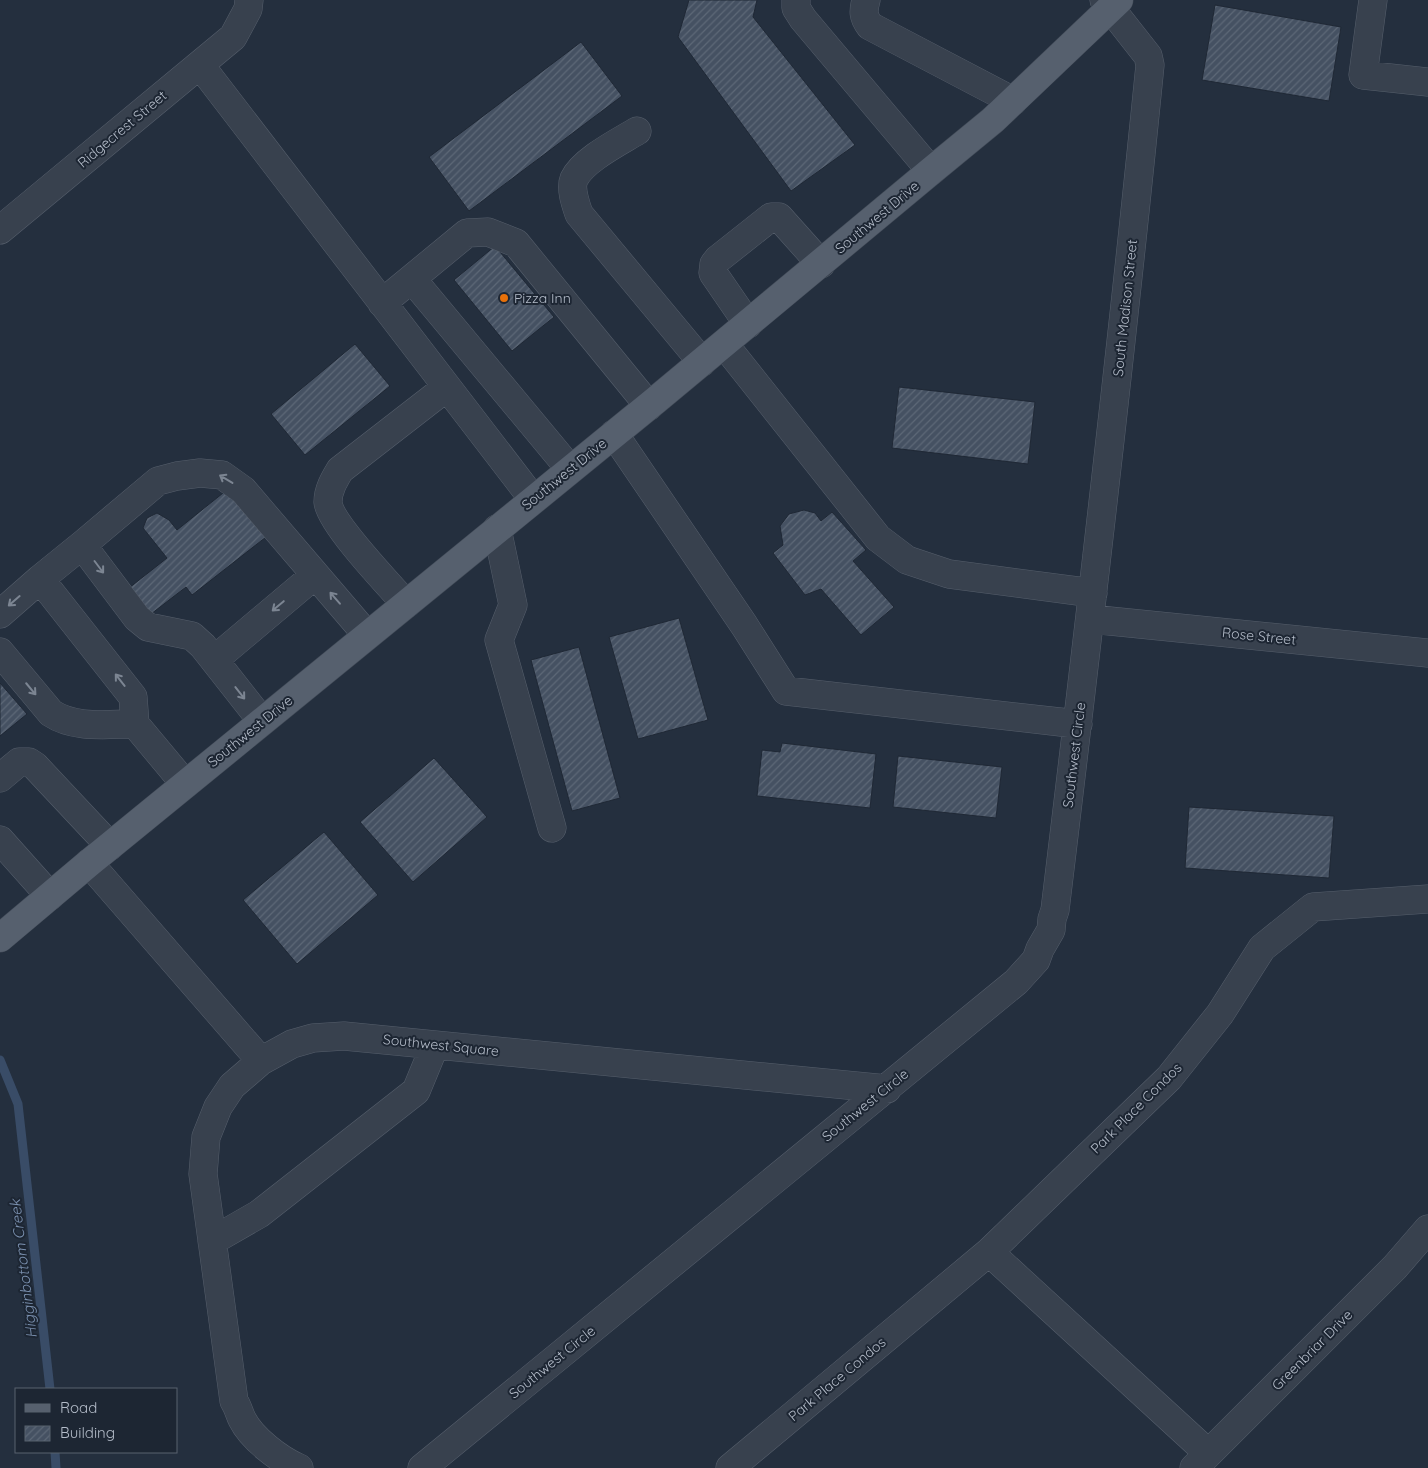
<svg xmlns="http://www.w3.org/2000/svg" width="1428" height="1468" viewBox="0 0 1428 1468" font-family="Quicksand,sans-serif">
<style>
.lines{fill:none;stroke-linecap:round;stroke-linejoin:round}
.stream{stroke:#394c67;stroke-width:9}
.building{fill:url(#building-hatch);stroke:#1f2835}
.minor-casing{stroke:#565f6c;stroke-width:29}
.major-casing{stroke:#414a57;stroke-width:29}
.minor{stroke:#38414e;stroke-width:28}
.major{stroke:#56606e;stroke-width:28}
.oneway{stroke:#7c8592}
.food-dot{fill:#e8710a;stroke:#1d2633;stroke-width:2}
.labels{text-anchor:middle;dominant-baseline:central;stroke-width:4;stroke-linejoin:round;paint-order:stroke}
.street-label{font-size:14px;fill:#b4bcc9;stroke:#1d2633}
.poi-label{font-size:14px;fill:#b4bcc9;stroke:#1d2633;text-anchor:start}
.water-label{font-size:15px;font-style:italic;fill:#7c92b1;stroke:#1d2633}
</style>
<defs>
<pattern id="building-hatch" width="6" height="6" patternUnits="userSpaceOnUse" patternTransform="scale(1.25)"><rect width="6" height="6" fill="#455162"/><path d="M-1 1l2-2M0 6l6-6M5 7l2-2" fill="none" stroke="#5d6877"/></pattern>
</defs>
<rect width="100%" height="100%" fill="#242f3e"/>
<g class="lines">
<path class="stream" d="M0 1060 18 1104 50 1389
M55 1452 56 1468"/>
</g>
<path class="building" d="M689 0H757L753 17 855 145 791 191 678 37Z
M1215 5 1341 27 1329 101 1202 80Z
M581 42 622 96 469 211 429 157Z
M495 246 554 317 512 351 454 280Z
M355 344 390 386 305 455 271 414Z
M899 387 1035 402 1028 464 892 448Z
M228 489 266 537 192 595 186 587 151 614 129 588 167 558 143 528 147 518 157 513 169 520 177 530Z
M804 510 815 513 821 521 832 512 866 550 853 561 894 607 861 635 821 589 805 595 773 553 783 545 780 526 789 514Z
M679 618 708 720 638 739 609 637Z
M579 647 620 798 572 811 531 660Z
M0 683 27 714 0 736Z
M782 743 876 754 870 808 757 796 762 750 780 752Z
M898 756 1002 767 996 818 893 807Z
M434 758 487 817 413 882 360 822Z
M1189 807 1334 816 1329 878 1185 868Z
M324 832 378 895 297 964 243 900Z"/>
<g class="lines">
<defs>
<path id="minor" d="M796 0V8L803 19 931 171
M866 0C863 11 863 17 870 26L1013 101
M1373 0 1363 75 1428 82
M200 65 533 499
M637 131C619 142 583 160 574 179 570 189 576 205 579 214L702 362
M0 230 233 37 248 9 249 0
M412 279 570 469
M382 303 467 233 488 232 516 243 649 406
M748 324 713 273 714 264 718 259 771 217H779L821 264
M724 344 878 538 907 560 949 574 1093 593
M614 434 744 625 786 691 1078 724
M497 529 513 605 499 640 552 828
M40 579 82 545
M406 604C390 586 329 522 328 502 328 490 334 480 340 470L447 387
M0 614 40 579 133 697 135 724 185 784
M1090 619 1428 653
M0 652 51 713C75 729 107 724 135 724
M214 660 315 575
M262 721 203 646 192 636 148 627 137 618 82 545 158 481 177 476 200 473 222 475 243 490 367 635
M0 778 19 762H29L35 766 110 846
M0 840 50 896
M89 863 261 1061
M212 1241 259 1214 416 1091 435 1045
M989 1252 1208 1453
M299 1468C280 1460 252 1439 242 1419 239 1413 238 1407 234 1401L203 1174 206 1137 218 1107 232 1086 261 1061 292 1044 313 1038 344 1036 887 1089
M422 1468 1016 982 1036 960 1040 949 1051 930 1052 919 1055 910C1089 629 1122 347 1150 65L1148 56 1104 0
M730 1468 989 1252 1169 1078 1220 1014 1262 948 1313 907 1428 899
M1194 1468 1395 1267 1428 1229"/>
<path id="major" d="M0 938 89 863 656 400 931 171 993 120 1119 0"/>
</defs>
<use href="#minor" class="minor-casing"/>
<use href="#major" class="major-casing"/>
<use href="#minor" class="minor"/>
<use href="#major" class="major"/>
</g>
<defs><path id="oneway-shaft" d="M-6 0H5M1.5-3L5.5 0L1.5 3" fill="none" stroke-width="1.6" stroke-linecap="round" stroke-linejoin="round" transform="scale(1.25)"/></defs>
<g class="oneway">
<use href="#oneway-shaft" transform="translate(226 479) rotate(-149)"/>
<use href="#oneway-shaft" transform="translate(99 567) rotate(53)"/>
<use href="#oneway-shaft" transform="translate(335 598) rotate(-131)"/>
<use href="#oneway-shaft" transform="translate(14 601) rotate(139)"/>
<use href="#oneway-shaft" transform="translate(278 606) rotate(140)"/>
<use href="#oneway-shaft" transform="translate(120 680) rotate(-128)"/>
<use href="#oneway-shaft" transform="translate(31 689) rotate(50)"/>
<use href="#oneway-shaft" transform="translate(240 693) rotate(52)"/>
</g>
<circle class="food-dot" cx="504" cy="298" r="5"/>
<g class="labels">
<g class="street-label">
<text transform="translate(122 129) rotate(-40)">Ridgecrest Street</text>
<text transform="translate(877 217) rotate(-40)">Southwest Drive</text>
<text transform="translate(1125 308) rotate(-84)">South Madison Street</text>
<text transform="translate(564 474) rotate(-39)">Southwest Drive</text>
<text transform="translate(1259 636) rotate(6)">Rose Street</text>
<text transform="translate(250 731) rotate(-39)">Southwest Drive</text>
<text transform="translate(1074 755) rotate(-83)">Southwest Circle</text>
<text transform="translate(441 1045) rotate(6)">Southwest Square</text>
<text transform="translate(865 1105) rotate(-39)">Southwest Circle</text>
<text transform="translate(1136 1108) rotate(-45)">Park Place Condos</text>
<text transform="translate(1312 1350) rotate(-45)">Greenbriar Drive</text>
<text transform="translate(552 1362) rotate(-39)">Southwest Circle</text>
<text transform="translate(837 1379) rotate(-40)">Park Place Condos</text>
</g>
<g class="poi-label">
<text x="514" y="298">Pizza Inn</text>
</g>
<g class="water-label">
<text transform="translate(23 1269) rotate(-97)">Higginbottom Creek</text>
</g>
</g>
<rect x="15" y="1388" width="162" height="65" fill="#1d2633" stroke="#59626f"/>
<rect x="25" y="1404" width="25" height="8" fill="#56606e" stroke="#59626f"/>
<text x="60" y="1413" font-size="15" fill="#b4bcc9">Road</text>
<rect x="25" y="1426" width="25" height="15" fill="url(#building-hatch)" stroke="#59626f"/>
<text x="60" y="1438" font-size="15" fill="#b4bcc9">Building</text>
</svg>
